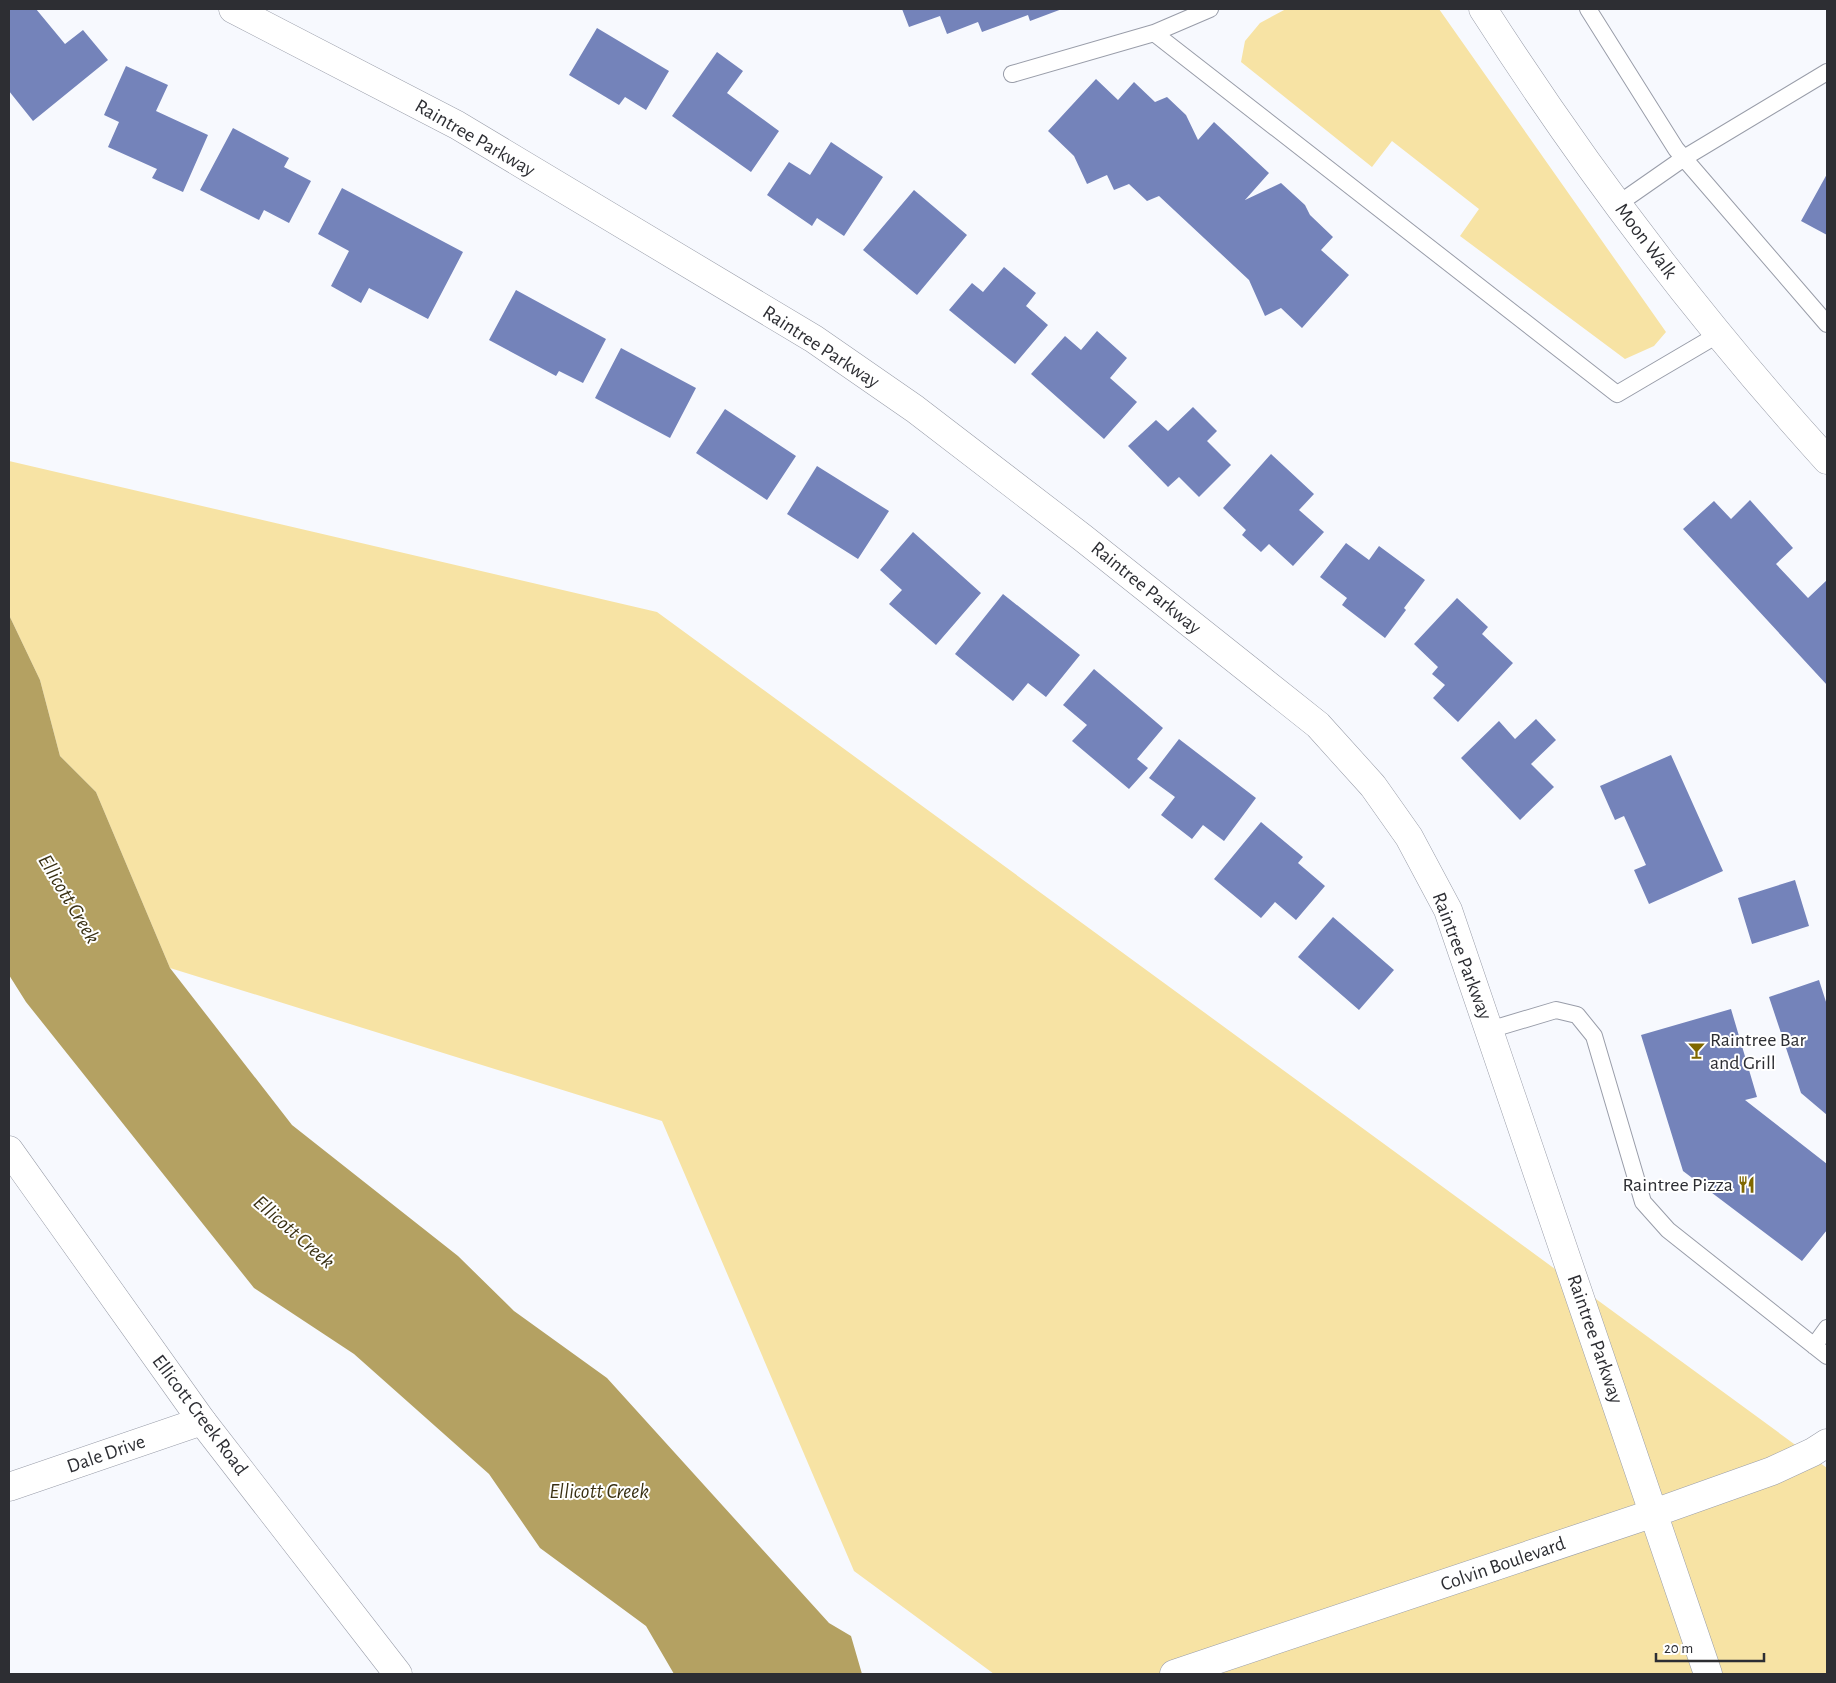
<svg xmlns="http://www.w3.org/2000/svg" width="1836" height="1683" viewBox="0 0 1836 1683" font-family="'Alegreya Sans',sans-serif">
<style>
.green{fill:#f7e3a4}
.water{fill:#b4a162}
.building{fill:#7483ba}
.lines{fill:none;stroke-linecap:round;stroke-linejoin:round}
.service-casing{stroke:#999da9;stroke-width:18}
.minor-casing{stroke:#999da9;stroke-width:29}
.tertiary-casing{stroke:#999da9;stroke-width:29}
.service{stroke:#fff;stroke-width:16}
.minor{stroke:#fff;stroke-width:28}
.tertiary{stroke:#fff;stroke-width:28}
.labels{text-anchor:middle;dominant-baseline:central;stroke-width:4;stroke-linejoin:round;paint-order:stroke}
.street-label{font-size:20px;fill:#2d2e33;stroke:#fff}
.poi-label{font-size:20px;fill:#2d2e33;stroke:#fff;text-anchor:start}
.water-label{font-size:21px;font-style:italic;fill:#393013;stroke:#fff}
</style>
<rect width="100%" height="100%" fill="#f7f9fe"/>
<path class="green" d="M1286 9H1439L1666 332 1654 346 1625 359 1460 236 1479 209 1392 141 1372 167 1241 62 1245 41 1260 23Z
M9 461 657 612 1827 1468V1674H994L854 1571 662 1121 170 968 96 792 60 756 40 680 9 615Z"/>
<path class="water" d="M9 615 40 680 60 756 96 792 170 968 292 1125 458 1256 514 1311 607 1378 829 1623 851 1636 862 1674H674L646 1626 540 1548 489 1474 354 1354 254 1288 26 1002 9 975Z"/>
<path class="building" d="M9 9H36L65 44 83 30 108 60 33 121 9 91Z
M902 9H1062L1030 21 1028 15 982 32 978 22 947 34 940 16 909 27Z
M597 28 669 71 646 110 625 97 619 105 569 75Z
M717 52 743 71 727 93 779 131 751 172 672 116Z
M126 66 168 85 156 111 208 135 183 192 152 178 157 169 108 147 119 122 104 115Z
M1096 79 1118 100 1134 82 1155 102 1167 97 1186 115 1198 140 1214 122 1269 173 1245 200 1281 183 1305 205 1310 215 1333 237 1321 250 1349 275 1302 328 1281 308 1265 316 1249 280 1159 196 1147 201 1129 184 1114 190 1107 175 1087 184 1074 156 1048 131Z
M233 128 289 158 284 167 311 181 289 223 264 210 259 220 200 190Z
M831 142 883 177 844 236 817 218 812 226 767 195 789 162 810 175Z
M1827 174V235L1801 221Z
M342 188 463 252 428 319 369 288 361 303 331 286 349 251 318 234Z
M914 190 967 235 917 295 863 250Z
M1004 267 1036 293 1026 306 1048 325 1015 364 949 310 972 283 983 292Z
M516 290 606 339 583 383 559 371 556 376 489 340Z
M1097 331 1127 358 1110 378 1137 402 1104 439 1031 374 1065 336 1081 350Z
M621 348 696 388 670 438 595 398Z
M1193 407 1217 431 1207 441 1231 465 1199 497 1179 477 1168 487 1128 446 1156 420 1168 431Z
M725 409 796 456 767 500 696 453Z
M1271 454 1314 494 1299 510 1324 532 1293 566 1269 544 1261 552 1242 535 1246 530 1223 508Z
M817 466 889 511 858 559 787 514Z
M1750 500 1793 548 1776 564 1808 598 1827 580V685L1683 529 1714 501 1731 519Z
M913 532 981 593 936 645 889 604 902 590 880 570Z
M1346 543 1369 560 1379 546 1425 580 1404 608 1406 610 1385 638 1342 605 1347 598 1320 577Z
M1003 594 1080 655 1046 697 1028 683 1013 701 955 654Z
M1457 598 1488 627 1482 634 1513 663 1458 722 1433 698 1445 685 1432 674 1438 667 1414 644Z
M1094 669 1163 728 1137 759 1148 768 1129 789 1072 741 1087 725 1063 705Z
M1536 719 1556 740 1531 764 1554 787 1520 820 1461 758 1499 721 1515 739Z
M1179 739 1256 798 1224 841 1203 825 1192 839 1161 815 1175 797 1149 778Z
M1671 755 1723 871 1649 904 1634 870 1646 865 1624 816 1615 820 1600 786Z
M1261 822 1303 857 1298 863 1325 886 1296 920 1275 902 1261 918 1214 879Z
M1795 880 1809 926 1752 944 1738 898Z
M1333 917 1394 970 1359 1010 1298 957Z
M1819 980 1827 1005V1115L1801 1093 1769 997Z
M1731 1009 1757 1097 1745 1100 1827 1164V1230L1802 1261 1683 1171 1641 1035Z"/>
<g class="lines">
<defs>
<path id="service" d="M1588 9 1676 149 1827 324
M1154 33 1617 394 1719 334
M1012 74 1154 33 1210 9
M1618 204 1684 158 1827 72
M1489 1030 1556 1010 1577 1015 1594 1036 1643 1202 1668 1230 1827 1356
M1814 1346 1827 1328"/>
<path id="minor" d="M233 9 457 125 814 339 915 409 1083 538 1318 725 1373 786 1409 837 1448 910 1708 1674
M1483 9C1585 168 1700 320 1827 460
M9 1487 202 1421
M1174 1674 1654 1513 1772 1471 1813 1452 1827 1443"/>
<path id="tertiary" d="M9 1150 202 1421 398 1674"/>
</defs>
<use href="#service" class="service-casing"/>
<use href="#minor" class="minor-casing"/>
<use href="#tertiary" class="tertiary-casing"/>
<use href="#service" class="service"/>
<use href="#minor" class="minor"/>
<use href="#tertiary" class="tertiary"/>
</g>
<defs>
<symbol id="bar-bare" viewBox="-9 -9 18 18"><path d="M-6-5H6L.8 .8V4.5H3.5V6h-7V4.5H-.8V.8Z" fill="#7f6700" stroke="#fff" stroke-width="2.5" paint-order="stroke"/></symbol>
<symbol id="restaurant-bare" viewBox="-9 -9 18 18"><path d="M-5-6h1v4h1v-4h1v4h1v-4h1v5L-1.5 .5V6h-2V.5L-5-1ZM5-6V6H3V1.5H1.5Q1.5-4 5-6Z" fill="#7f6700" stroke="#fff" stroke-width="2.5" paint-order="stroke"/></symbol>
</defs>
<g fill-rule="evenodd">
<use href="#bar-bare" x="1684" y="1038" width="25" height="25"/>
<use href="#restaurant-bare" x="1734" y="1172" width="25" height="25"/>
</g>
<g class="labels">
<g class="street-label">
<text transform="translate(475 138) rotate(30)">Raintree Parkway</text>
<text transform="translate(1646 241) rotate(53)">Moon Walk</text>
<text transform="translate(821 347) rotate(33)">Raintree Parkway</text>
<text transform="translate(1146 588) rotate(39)">Raintree Parkway</text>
<text transform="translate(1462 956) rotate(69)">Raintree Parkway</text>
<text transform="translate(1595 1339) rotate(71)">Raintree Parkway</text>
<text transform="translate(200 1415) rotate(53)">Ellicott Creek Road</text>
<text transform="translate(106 1454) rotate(-19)">Dale Drive</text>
<text transform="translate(1503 1564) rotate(-19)">Colvin Boulevard</text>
</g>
<g class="poi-label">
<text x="1710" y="1040">Raintree Bar<tspan x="1710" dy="23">and Grill</tspan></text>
<text x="1733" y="1185" text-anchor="end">Raintree Pizza</text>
</g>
<g class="water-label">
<text transform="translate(69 899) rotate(59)">Ellicott Creek</text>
<text transform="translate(294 1232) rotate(41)">Ellicott Creek</text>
<text x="599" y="1491">Ellicott Creek</text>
</g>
</g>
<rect width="1836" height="1683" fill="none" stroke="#2d2e33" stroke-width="20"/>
<path d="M1656 1653v8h108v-8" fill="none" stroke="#2d2e33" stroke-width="2.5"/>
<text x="1664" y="1653" font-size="15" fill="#2d2e33" stroke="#ffffff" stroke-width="4" paint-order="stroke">20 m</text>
</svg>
